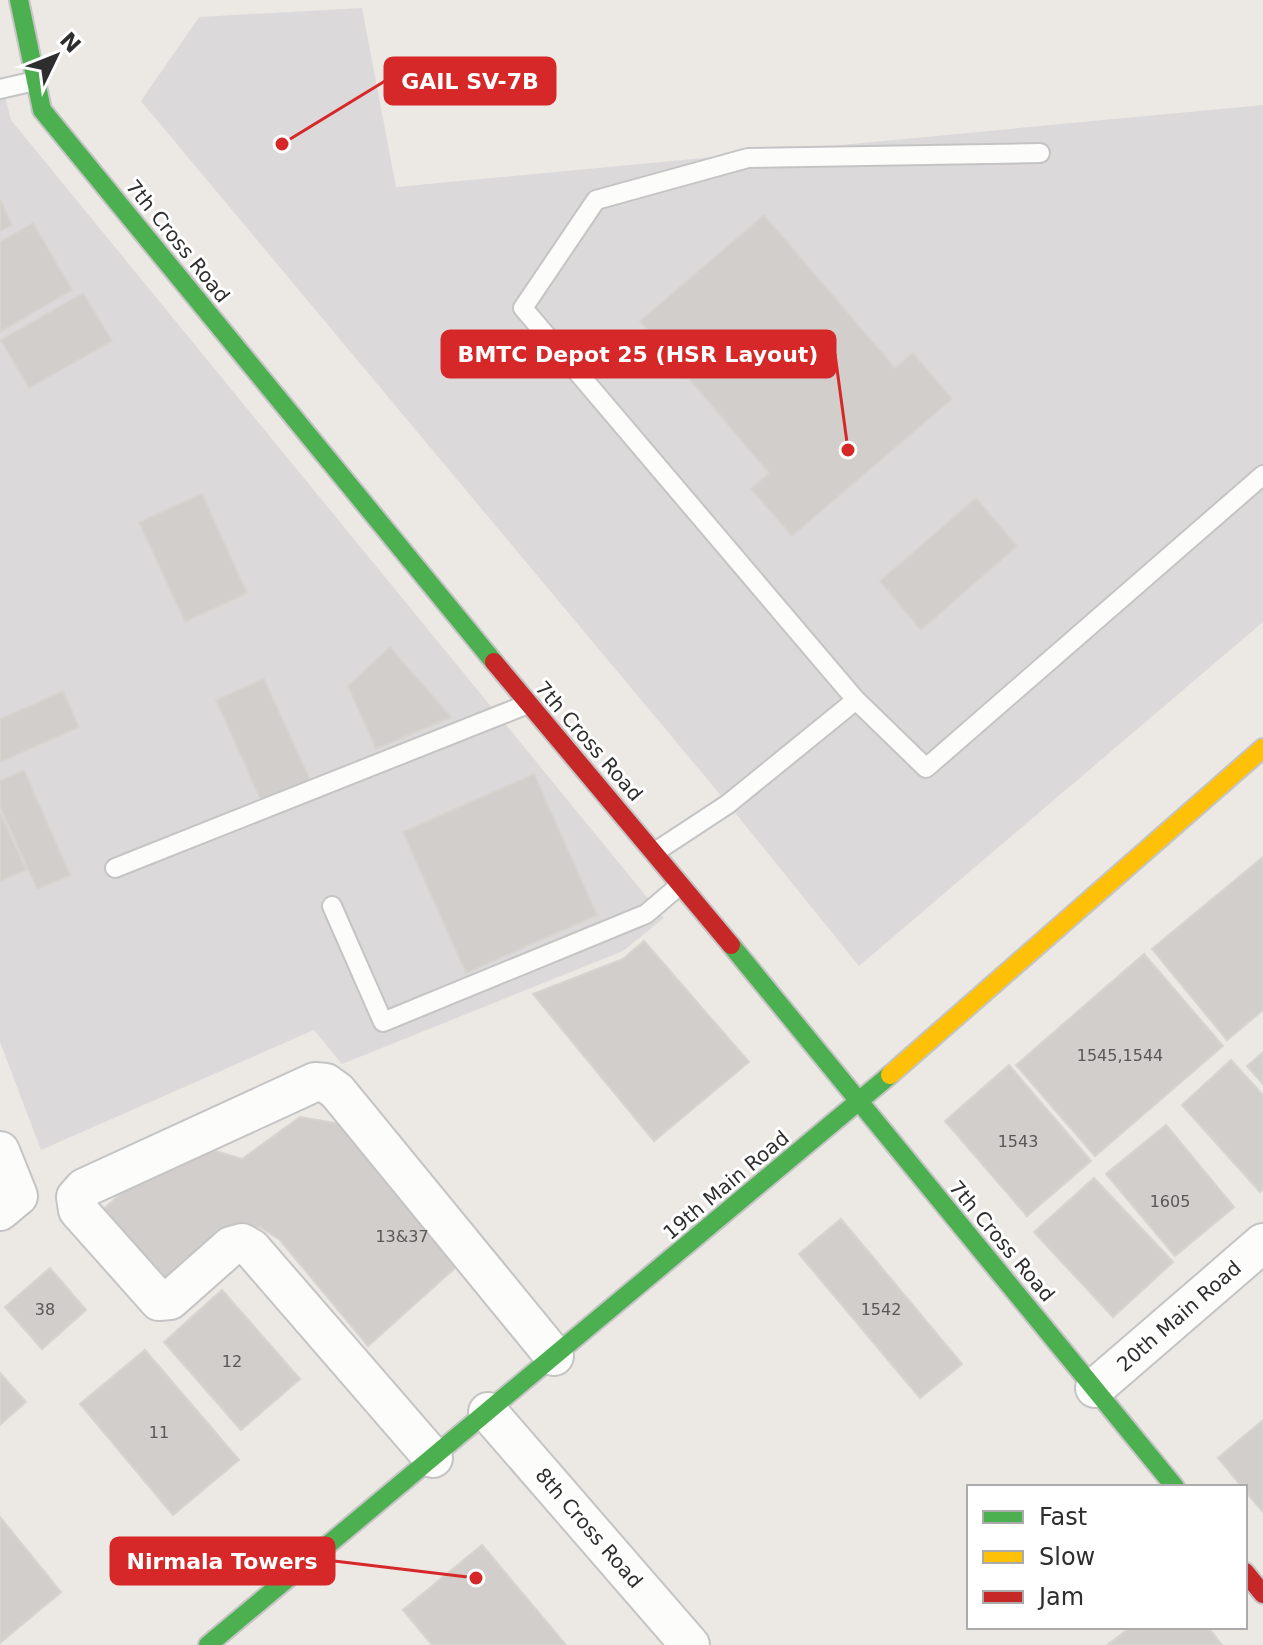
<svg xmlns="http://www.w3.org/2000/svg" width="1263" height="1645" viewBox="0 0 1263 1645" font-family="'DejaVu Sans',sans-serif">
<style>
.industrial{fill:#dcd9db}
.building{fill:#d1cecb;stroke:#d7d4d0;stroke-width:2}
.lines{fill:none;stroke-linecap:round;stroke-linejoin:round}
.lane-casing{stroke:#c5c4c5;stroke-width:22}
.street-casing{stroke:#c5c4c5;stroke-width:42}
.fast-casing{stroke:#c5c4c5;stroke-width:22}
.slow-casing{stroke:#c5c4c5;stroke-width:22}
.jam-casing{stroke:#c5c4c5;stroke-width:22}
.lane{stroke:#fcfcfb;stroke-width:18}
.street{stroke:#fcfcfb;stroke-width:38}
.fast{stroke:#4caf50;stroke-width:18}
.slow{stroke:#ffc107;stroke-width:18}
.jam{stroke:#c62828;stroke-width:18}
.labels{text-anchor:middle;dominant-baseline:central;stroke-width:6;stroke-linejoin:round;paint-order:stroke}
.number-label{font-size:16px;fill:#585857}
.street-label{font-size:20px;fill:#2e2e2e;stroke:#fff}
.leader{fill:none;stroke:#d62828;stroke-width:3}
.callout-dot{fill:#d62828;stroke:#fff;stroke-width:3}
.callout{fill:#d62828;stroke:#d62828;stroke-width:3}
.callout-label{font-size:22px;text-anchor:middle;font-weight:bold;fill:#fff}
</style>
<rect width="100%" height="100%" fill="#ece8e4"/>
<path class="industrial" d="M362 8 396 187 1263 105V622L859 966 728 804 141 101 199 17Z
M0 76 11 120 664 918 623 951 342 1064 314 1030 41 1150 0 1042Z"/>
<path class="building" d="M0 199 12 225 0 231Z
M764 215 895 368 913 353 952 399 792 536 751 489 769 473 640 321Z
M33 223 72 290 0 332V242Z
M83 293 112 341 29 388 1 340Z
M202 494 247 593 185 622 139 522Z
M976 498 1017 546 921 630 880 581Z
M390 647 451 717 376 749 348 686Z
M264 679 311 782 262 803 216 700Z
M63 691 79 727 0 762V719Z
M24 770 70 875 37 889 0 806V781Z
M534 774 597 915 466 973 403 832Z
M0 813 26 870 0 881Z
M1263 857V1010L1227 1040 1152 949Z
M644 941 749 1062 654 1141 533 994 623 959Z
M1144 954 1223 1046 1095 1156 1016 1065Z
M1263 1052V1084L1247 1066Z
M1231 1060 1263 1095V1189L1260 1192 1182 1105Z
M1009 1065 1091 1161 1027 1216 945 1121Z
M300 1117 357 1127 465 1259 368 1346 280 1240 260 1227 239 1226 165 1288 99 1213 145 1172 206 1148 242 1159Z
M1166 1125 1234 1207 1175 1256 1106 1174Z
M1094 1178 1173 1262 1113 1317 1034 1232Z
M841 1219 962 1364 920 1398 799 1254Z
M50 1268 86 1310 42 1349 5 1307Z
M222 1290 300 1379 241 1430 164 1342Z
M145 1350 239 1460 173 1515 80 1404Z
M0 1373 26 1402 0 1425Z
M1263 1420V1512L1245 1491V1487H1242L1218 1458Z
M0 1517 61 1592 0 1643Z
M482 1545 566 1645H432L403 1610Z
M1131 1627H1208L1222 1645H1107Z"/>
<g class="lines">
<defs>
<path id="lane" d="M0 89 35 81
M856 700 926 768 1263 475
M655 852 728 804 856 700 523 308 596 200 748 158 1040 153
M115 868 528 704
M332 906 383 1022 646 914 680 885"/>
<path id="street" d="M0 1151 18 1196 0 1211
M1095 1388 1263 1243
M488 1412 690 1645
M433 1458 251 1248 242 1243 231 1246 170 1300 159 1301 78 1210 76 1197 84 1188 315 1082 326 1083 337 1091 554 1356"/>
<path id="fast" d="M19 0 42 110 494 662
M731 945 1175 1487
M208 1645 890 1075"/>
<path id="slow" d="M890 1075 1263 748"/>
<path id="jam" d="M494 662 731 945
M1245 1572 1263 1594"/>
</defs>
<use href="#lane" class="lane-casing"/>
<use href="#street" class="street-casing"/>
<use href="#fast" class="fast-casing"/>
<use href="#slow" class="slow-casing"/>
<use href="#jam" class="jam-casing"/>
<use href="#lane" class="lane"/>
<use href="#street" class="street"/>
<use href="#fast" class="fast"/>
<use href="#slow" class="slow"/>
<use href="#jam" class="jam"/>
</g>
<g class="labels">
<g class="number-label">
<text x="1120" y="1055">1545,1544</text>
<text x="1018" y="1141">1543</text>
<text x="1170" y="1201">1605</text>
<text x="402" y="1236">13&amp;37</text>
<text x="45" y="1309">38</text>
<text x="881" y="1309">1542</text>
<text x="232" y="1361">12</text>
<text x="159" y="1432">11</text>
</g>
<g class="street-label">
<text transform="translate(178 241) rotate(51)">7th Cross Road</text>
<text transform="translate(589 741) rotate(49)">7th Cross Road</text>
<text transform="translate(726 1185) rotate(-40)">19th Main Road</text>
<text transform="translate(1002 1241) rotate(50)">7th Cross Road</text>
<text transform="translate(1179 1316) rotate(-41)">20th Main Road</text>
<text transform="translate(589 1528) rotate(49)">8th Cross Road</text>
</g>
</g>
<path class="leader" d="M282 144L385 81M848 450L835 354M476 1578L334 1561"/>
<g class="callout-dot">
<circle cx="282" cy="144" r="8"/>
<circle cx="848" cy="450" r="8"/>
<circle cx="476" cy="1578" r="8"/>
</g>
<g class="callout">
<rect x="385" y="58" width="170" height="46" rx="8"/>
<rect x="442" y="331" width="393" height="46" rx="8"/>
<rect x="111" y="1538" width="223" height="46" rx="8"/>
</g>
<g class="callout-label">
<text x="470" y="89">GAIL SV-7B</text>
<text x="638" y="362">BMTC Depot 25 (HSR Layout)</text>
<text x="222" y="1569">Nirmala Towers</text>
</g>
<rect x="967" y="1485" width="280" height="144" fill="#ffffff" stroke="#ababab" stroke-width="2"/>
<rect x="983" y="1511" width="40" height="12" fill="#4caf50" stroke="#ababab" stroke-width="2"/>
<text x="1039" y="1525" font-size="24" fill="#2e2e2e">Fast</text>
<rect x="983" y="1551" width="40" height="12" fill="#ffc107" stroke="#ababab" stroke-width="2"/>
<text x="1039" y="1565" font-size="24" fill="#2e2e2e">Slow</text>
<rect x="983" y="1591" width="40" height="12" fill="#c62828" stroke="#ababab" stroke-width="2"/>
<text x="1039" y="1605" font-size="24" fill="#2e2e2e">Jam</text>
<g transform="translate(56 56) rotate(47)" stroke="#ffffff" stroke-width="6" paint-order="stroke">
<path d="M0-6L14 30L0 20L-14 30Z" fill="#2e2e2e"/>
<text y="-12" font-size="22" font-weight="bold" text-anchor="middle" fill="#2e2e2e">N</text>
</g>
</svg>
